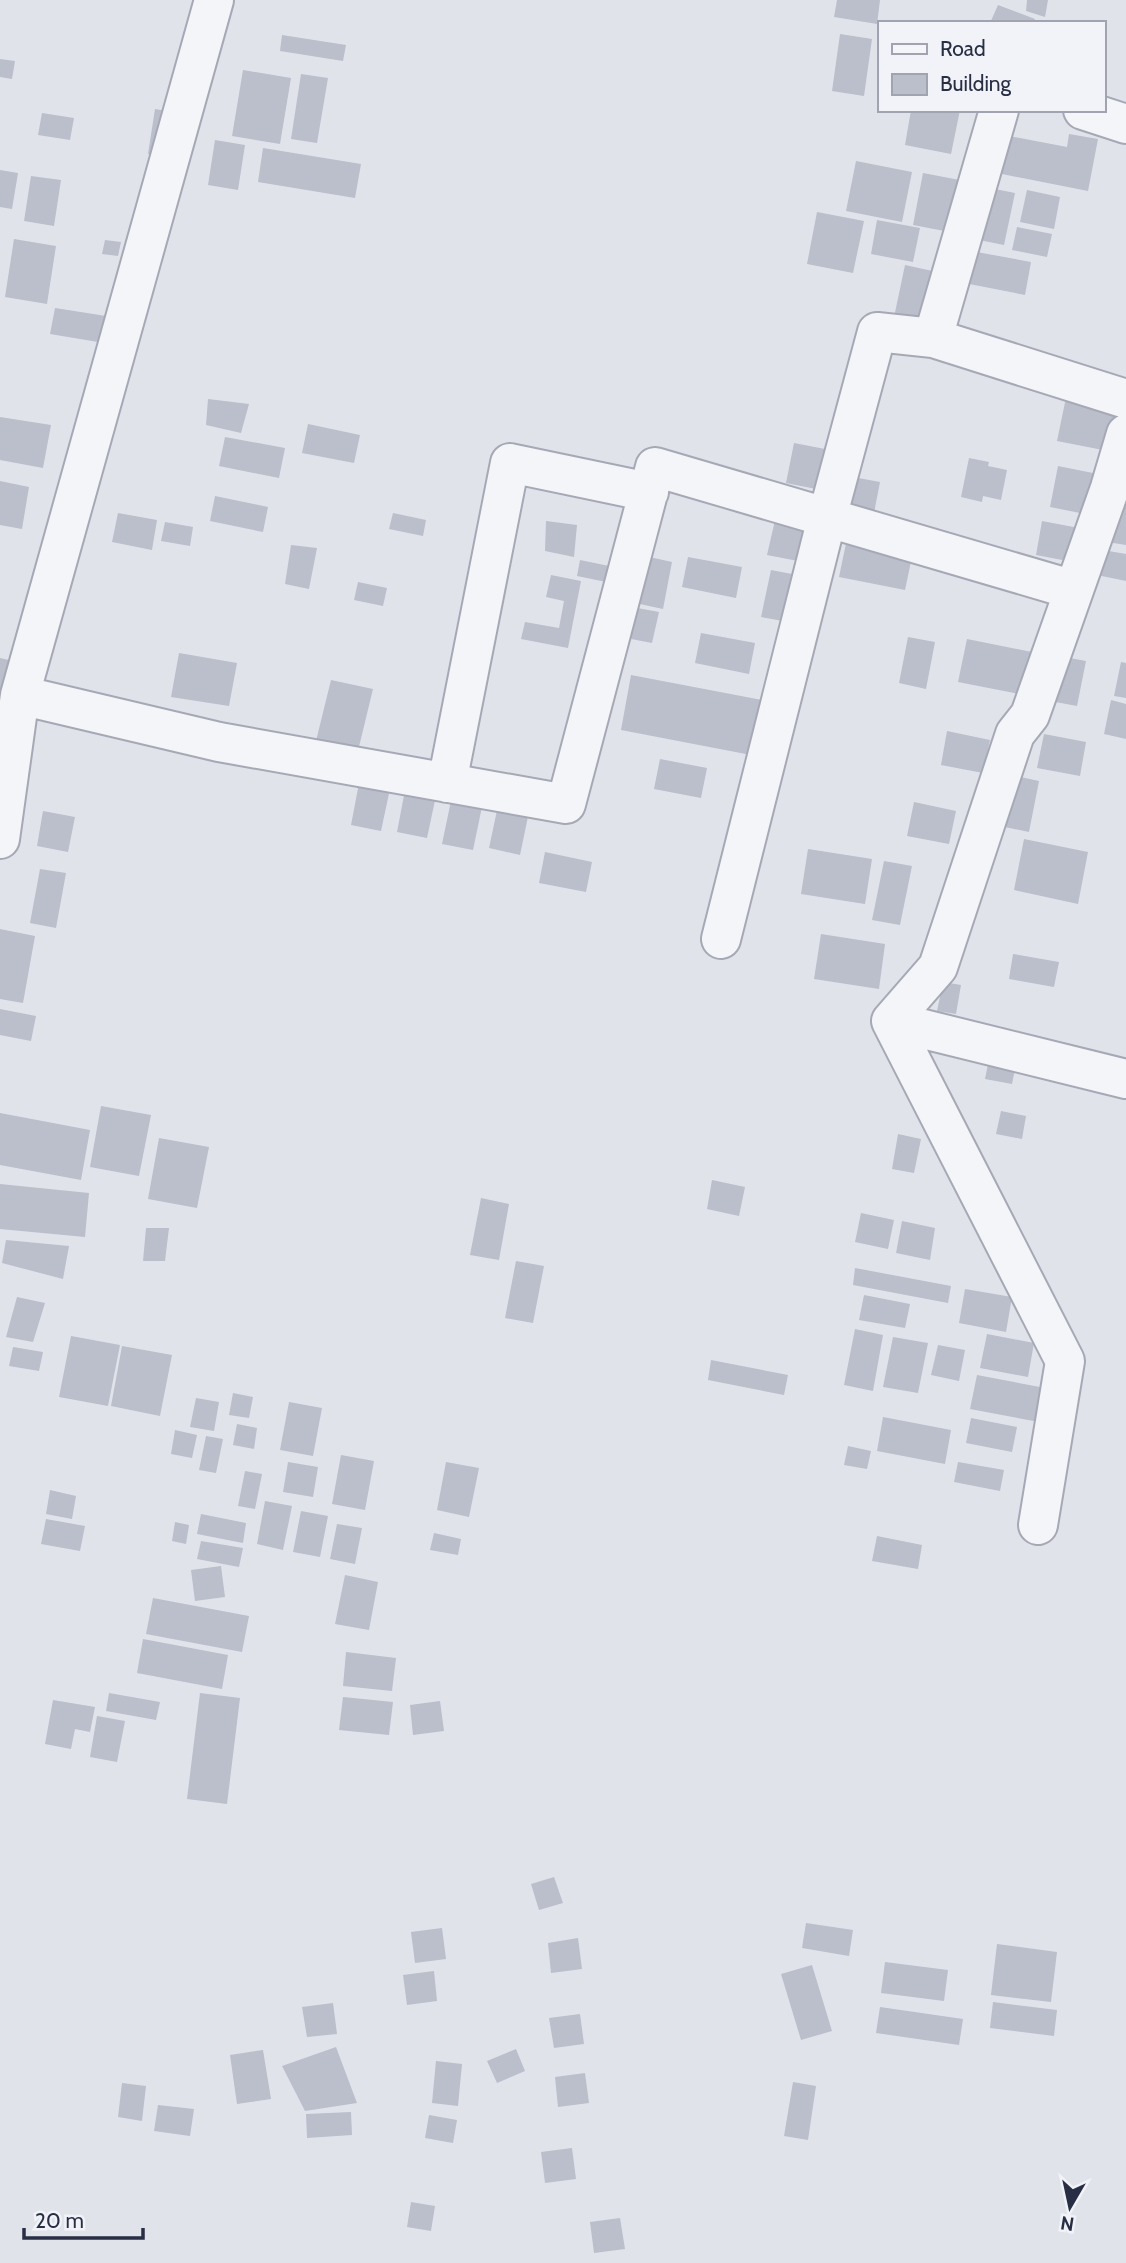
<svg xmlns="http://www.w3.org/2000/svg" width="1126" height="2263" viewBox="0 0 1126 2263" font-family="Cabin,sans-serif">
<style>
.building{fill:#bbbecb}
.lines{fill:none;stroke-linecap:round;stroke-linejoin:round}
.minor-casing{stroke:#a6a9b5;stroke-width:42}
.minor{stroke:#f4f5f8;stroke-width:38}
</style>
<rect width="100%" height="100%" fill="#e1e3eb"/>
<path class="building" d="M837 0H880L877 24 834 17Z
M1027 0H1048L1045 17 1026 11Z
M998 5 1035 19 1034 23H990Z
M840 34 872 39 864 96 832 91Z
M282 35 346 45 343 61 280 51Z
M0 59 15 61 12 79 0 77Z
M243 70 291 78 280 144 232 136Z
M301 74 328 78 317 143 291 139Z
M155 109 185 114 178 159 148 154Z
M911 110H960L951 154 905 145Z
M42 113 74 118 70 140 38 135Z
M1069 134 1098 139 1088 191 997 173 1004 135 1067 147Z
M215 140 245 145 238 190 208 185Z
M263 148 361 164 355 198 258 182Z
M856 161 912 172 902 222 846 211Z
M0 170 18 173 12 209 0 207Z
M923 173 970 182 960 234 913 225Z
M31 176 61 180 54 226 24 221Z
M980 186 1015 193 1004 245 969 238Z
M1027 190 1060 197 1054 229 1020 222Z
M817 212 864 221 853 273 807 264Z
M877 220 920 228 913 262 871 254Z
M1017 227 1052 234 1047 257 1012 250Z
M14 239 56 246 47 304 5 297Z
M105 240 121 242 118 256 102 254Z
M966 250 1031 262 1025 295 959 282Z
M905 265 937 272 926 329 893 322Z
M55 308 138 321 134 348 50 334Z
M1068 388 1118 398 1108 451 1057 441Z
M208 399 249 404 241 433 206 425Z
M0 417 51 425 43 468 0 460Z
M308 424 360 435 354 463 302 453Z
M225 437 285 448 279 478 219 466Z
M794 443 825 449 816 489 786 483Z
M969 458 989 462 988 466 1007 470 1001 500 983 496 982 502 961 497Z
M1058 466 1103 475 1095 516 1050 507Z
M853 477 880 482 874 513 847 508Z
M0 481 29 487 22 529 0 525Z
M215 496 268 507 263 532 210 521Z
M1126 498V545L1107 542Z
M118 513 157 520 152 550 112 542Z
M393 513 426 520 423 536 389 529Z
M776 516 806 522 798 561 767 555Z
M546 521 577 525 574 557 545 551Z
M1042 521 1084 529 1078 563 1036 555Z
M165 522 193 527 190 546 161 541Z
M848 534 914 547 905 590 839 577Z
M291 545 317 548 309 589 285 584Z
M1097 549 1126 554V581L1092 574Z
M645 556 672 562 663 609 635 603Z
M688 557 742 567 736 598 682 587Z
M580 560 614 567 611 583 577 576Z
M771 570 797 575 788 622 761 617Z
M551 575 581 581 568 648 521 639 525 622 559 628 564 601 546 597Z
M358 582 387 588 383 606 354 600Z
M632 607 659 612 652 643 626 638Z
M701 633 755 643 749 674 695 663Z
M908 637 935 642 926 689 899 683Z
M967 639 1032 652 1024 695 958 682Z
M179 653 237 663 229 706 171 697Z
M1059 656 1086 661 1077 706 1050 701Z
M0 658 9 660 1 699H0Z
M1121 662 1126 663V698L1114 696Z
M631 675 762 700 751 755 621 730Z
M331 680 373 689 357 755 315 745Z
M1111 700 1126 704V739L1104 734Z
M947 731 990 740 983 773 941 765Z
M1044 734 1086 742 1080 776 1037 768Z
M660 759 707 768 701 798 654 789Z
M1011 775 1039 781 1029 832 1000 826Z
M360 778 391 784 381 831 351 825Z
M406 785 437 791 427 838 397 832Z
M452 796 483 802 473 850 442 844Z
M499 801 530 807 520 855 489 848Z
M914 802 956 811 949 844 907 836Z
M43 811 75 817 68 852 37 846Z
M1024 839 1088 852 1078 904 1014 890Z
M808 849 872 859 865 904 801 894Z
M545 852 592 862 586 892 539 883Z
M884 861 912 866 900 925 872 920Z
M40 869 66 873 56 928 30 923Z
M0 929 35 936 23 1003 0 999Z
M821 934 885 944 879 989 814 979Z
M1013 954 1059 962 1054 987 1009 979Z
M943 982 961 985 956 1014 937 1011Z
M0 1009 36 1016 31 1041 0 1035Z
M989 1059 1016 1064 1012 1084 985 1079Z
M101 1106 151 1115 139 1176 90 1167Z
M1001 1111 1026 1116 1022 1139 996 1134Z
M0 1113 90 1130 81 1180 0 1165Z
M898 1134 921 1139 914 1173 892 1169Z
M159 1138 209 1147 197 1208 148 1199Z
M712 1180 745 1187 739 1216 707 1209Z
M0 1184 89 1193 85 1237 0 1229Z
M481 1198 509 1204 499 1260 470 1255Z
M861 1213 894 1220 888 1249 855 1242Z
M902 1221 935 1228 930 1260 896 1253Z
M146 1228H169L165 1261H143Z
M6 1240 69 1246 63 1279 2 1263Z
M516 1261 544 1266 533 1323 505 1318Z
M855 1268 951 1286 948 1303 853 1285Z
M965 1289 1012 1297 1006 1332 959 1323Z
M864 1295 910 1304 905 1328 859 1320Z
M17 1297 45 1303 33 1342 6 1337Z
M855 1329 883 1335 873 1391 844 1385Z
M987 1334 1034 1343 1028 1377 980 1368Z
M71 1336 120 1345 108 1406 59 1397Z
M893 1337 928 1343 918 1393 883 1387Z
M938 1345 965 1350 959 1381 931 1375Z
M122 1346 172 1355 160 1416 111 1406Z
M13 1347 43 1352 39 1371 9 1366Z
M711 1360 788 1375 784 1395 708 1380Z
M977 1375 1045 1388 1039 1422 970 1409Z
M233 1393 253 1397 249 1418 229 1415Z
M196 1398 219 1402 214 1431 190 1427Z
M289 1402 322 1408 313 1456 280 1450Z
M883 1417 951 1430 945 1464 877 1451Z
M971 1418 1017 1427 1012 1452 966 1443Z
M237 1424 257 1428 254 1449 233 1445Z
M175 1430 197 1435 192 1458 171 1454Z
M206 1436 223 1439 216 1473 199 1470Z
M848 1446 871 1451 867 1469 844 1465Z
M341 1455 374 1461 365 1510 332 1504Z
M288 1462 318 1467 313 1497 283 1492Z
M446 1462 479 1468 469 1517 437 1510Z
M958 1462 1004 1470 1000 1491 954 1482Z
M245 1471 262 1474 255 1509 238 1506Z
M50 1490 76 1496 72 1519 46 1514Z
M265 1501 292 1506 283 1550 257 1544Z
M301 1511 328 1516 320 1557 293 1552Z
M201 1514 246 1523 243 1543 197 1534Z
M46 1519 85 1526 80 1551 41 1544Z
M175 1522 189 1525 186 1544 172 1541Z
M337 1524 362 1528 355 1564 330 1559Z
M434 1533 461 1539 458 1555 430 1550Z
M877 1536 922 1545 918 1569 872 1561Z
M201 1541 243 1548 239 1567 197 1559Z
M221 1566 225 1597 195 1601 191 1570Z
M345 1575 378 1582 369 1630 335 1624Z
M153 1598 249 1616 242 1652 146 1634Z
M143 1639 228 1655 222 1689 137 1673Z
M346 1652 396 1658 392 1691 343 1686Z
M109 1693 160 1702 156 1720 106 1711Z
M200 1693 240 1698 227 1804 187 1799Z
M343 1697 393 1702 389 1735 339 1730Z
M53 1700 95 1707 90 1732 75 1729 71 1749 45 1744Z
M440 1701 444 1731 413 1735 410 1705Z
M97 1716 125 1721 117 1762 90 1757Z
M554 1877 563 1903 539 1910 531 1884Z
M806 1923 853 1930 849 1956 802 1948Z
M442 1928 446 1959 415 1963 411 1932Z
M578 1938 582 1969 551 1973 548 1943Z
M997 1944 1057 1952 1051 2002 991 1995Z
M885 1962 948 1970 944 2001 881 1993Z
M812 1965 832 2031 801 2040 781 1974Z
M434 1971 437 2001 407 2005 403 1975Z
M993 2002 1057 2010 1054 2036 990 2028Z
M333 2003 337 2034 307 2037 302 2007Z
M880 2007 963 2019 959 2045 876 2033Z
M580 2014 584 2044 554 2048 549 2018Z
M336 2047 357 2103 305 2111 282 2066Z
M516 2049 525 2071 497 2083 487 2061Z
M263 2050 271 2099 237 2104 230 2055Z
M436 2061 462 2064 458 2106 432 2103Z
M585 2073 589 2103 558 2107 555 2077Z
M793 2082 816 2086 808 2140 784 2136Z
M122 2083 146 2086 142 2121 118 2117Z
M158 2105 194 2109 190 2136 154 2131Z
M351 2112 352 2135 307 2138 306 2114Z
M429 2115 457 2120 453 2143 425 2138Z
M572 2148 576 2179 545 2183 541 2152Z
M411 2202 435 2206 431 2231 407 2227Z
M620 2218 625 2249 594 2253 590 2222Z"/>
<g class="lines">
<defs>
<path id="minor" d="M1083 110 1126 124
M933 338 999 110
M20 695 219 742 566 804 655 467 1074 590
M447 783 510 463 649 492
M0 839 20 695 214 0
M721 939 827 518 877 332 933 338 1126 399
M891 1021 1126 1079
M1038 1525 1065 1361 891 1021 938 967 1015 734 1030 715 1110 488 1126 434"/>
</defs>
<use href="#minor" class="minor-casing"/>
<use href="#minor" class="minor"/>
</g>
<rect x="878" y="21" width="228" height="91" fill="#f1f3f8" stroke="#a1a4b0" stroke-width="2"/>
<rect x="892" y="44" width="35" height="10" fill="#f4f5f8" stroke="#a1a4b0" stroke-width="2"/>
<text x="940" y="56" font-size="21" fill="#282e43">Road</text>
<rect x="892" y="74" width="35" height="21" fill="#bbbecb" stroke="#a1a4b0" stroke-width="2"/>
<text x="940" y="91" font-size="21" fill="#282e43">Building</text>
<g transform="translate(1070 2207) rotate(189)" stroke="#f1f3f8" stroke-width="5" paint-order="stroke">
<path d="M0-5L12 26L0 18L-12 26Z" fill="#282e43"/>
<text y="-10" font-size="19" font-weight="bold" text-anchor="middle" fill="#282e43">N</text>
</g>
<path d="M24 2228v10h119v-10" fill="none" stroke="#282e43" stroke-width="3.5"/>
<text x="35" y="2228" font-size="21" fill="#282e43" stroke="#f1f3f8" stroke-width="5" paint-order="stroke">20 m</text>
</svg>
